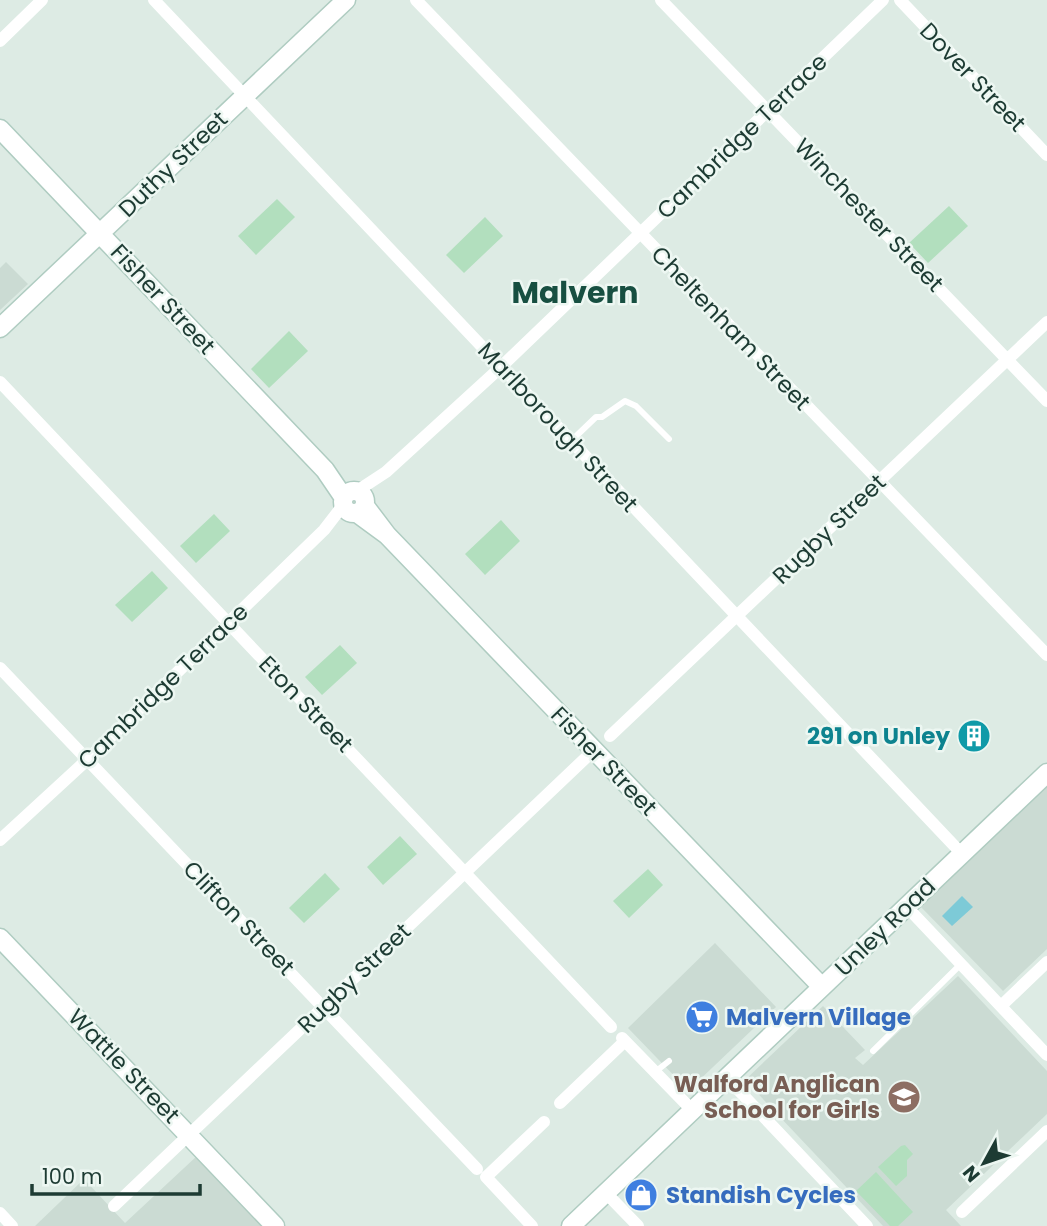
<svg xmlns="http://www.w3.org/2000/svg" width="1047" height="1226" viewBox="0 0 1047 1226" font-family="Poppins,sans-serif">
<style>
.built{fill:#cbdbd3}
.green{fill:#b2dfbe}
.water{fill:#7dcad7}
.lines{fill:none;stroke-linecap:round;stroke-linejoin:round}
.secondary-casing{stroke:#afccc1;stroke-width:21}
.lane{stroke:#fff;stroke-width:6}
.street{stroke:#fff;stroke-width:12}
.secondary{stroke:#fff;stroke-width:18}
.labels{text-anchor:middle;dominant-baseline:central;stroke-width:5;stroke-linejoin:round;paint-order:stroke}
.street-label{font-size:23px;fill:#1d3b33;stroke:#edf7f2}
.culture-label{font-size:23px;font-weight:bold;fill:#0d838f;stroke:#edf7f2;text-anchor:end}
.shop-label{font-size:23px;font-weight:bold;fill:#366cbe;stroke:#edf7f2;text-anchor:start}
.education-label{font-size:23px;font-weight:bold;fill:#785e54;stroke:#edf7f2;text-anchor:end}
.district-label{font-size:30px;font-weight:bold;fill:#174f41;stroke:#edf7f2}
</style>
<rect width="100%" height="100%" fill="#ddebe4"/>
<path class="built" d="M6 262 28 284 0 310V268Z
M1047 784V949L1003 991 919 905Z
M715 943 776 1007 692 1087 684 1086 628 1028Z
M958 976 1047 1071V1114L946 1210 961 1226H883L745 1080 823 1006 865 1050 855 1058 863 1065Z
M198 1155 264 1226H35L84 1179 125 1223Z"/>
<path class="green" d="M277 199 295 217 256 255 238 236Z
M949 206 968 226 928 263 909 243Z
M485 217 503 236 464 273 446 255Z
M289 331 308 351 269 388 251 369Z
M214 514 230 531 196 563 180 546Z
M501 520 520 541 485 575 465 554Z
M152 571 168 588 132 622 115 605Z
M340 645 357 663 322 695 305 677Z
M400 836 417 854 383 885 367 867Z
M648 869 663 885 629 918 613 901Z
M325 873 340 889 304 923 289 908Z
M905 1145 913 1154 907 1160V1176L896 1186 878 1167 901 1146Z
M876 1172 913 1212 898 1226H890L856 1191Z"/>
<path class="water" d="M962 896 973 907 952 926 942 916Z"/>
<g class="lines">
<defs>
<path id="secondary" d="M0 129 325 470 344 498
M0 328 346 0
M343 502a11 11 0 1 1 22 0a11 11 0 1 1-22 0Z
M357 513 387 535 365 506
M387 535 822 987
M0 938 275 1226
M571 1226 1047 773"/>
</defs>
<use href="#secondary" class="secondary-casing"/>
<path class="lane" d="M571 441 596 417H602L625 401 636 406 669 439
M873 1051 961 964
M655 1072 669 1061"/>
<path class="street" d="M154 0 962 854
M416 0 1047 655
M661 0 1047 401
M900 0 1047 155
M0 41 42 0
M0 382 611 1027
M357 491 386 472 501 367 883 0
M0 668 477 1169
M610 736 1047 322
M0 840 88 759 324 530 344 504
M906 906 1047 1055
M1001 1006 1047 962
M622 1038 692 1110
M727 1078 867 1226
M560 1103 625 1041
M606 1193 638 1226
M114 1206 594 750
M962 1212 1047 1131
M0 1213 12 1226
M532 1226 486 1177 544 1122"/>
<use href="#secondary" class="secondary"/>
</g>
<defs>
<symbol id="building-disc" viewBox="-11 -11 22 22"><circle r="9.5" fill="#0f9aa8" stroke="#edf7f2"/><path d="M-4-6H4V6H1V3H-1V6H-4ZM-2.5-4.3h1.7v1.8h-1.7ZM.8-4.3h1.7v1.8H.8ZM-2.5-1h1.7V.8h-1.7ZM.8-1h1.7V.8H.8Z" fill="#fff"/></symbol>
<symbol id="supermarket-disc" viewBox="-11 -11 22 22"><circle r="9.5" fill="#3f7fe0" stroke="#edf7f2"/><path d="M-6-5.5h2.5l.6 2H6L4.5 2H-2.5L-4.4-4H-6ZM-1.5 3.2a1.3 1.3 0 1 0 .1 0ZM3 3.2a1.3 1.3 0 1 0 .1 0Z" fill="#fff"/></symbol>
<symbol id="school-disc" viewBox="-11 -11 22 22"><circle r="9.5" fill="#8d6e63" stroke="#edf7f2"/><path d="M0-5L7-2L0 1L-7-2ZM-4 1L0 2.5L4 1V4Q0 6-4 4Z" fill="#fff"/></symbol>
<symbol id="shop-disc" viewBox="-11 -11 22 22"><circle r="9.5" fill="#3f7fe0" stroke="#edf7f2"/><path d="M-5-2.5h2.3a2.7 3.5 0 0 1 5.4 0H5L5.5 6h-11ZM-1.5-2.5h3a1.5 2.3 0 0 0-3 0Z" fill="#fff"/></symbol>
</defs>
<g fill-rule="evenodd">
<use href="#building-disc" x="955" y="717" width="38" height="38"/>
<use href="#supermarket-disc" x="683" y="998" width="38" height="38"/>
<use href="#school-disc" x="885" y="1078" width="38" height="38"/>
<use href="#shop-disc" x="622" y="1176" width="38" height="38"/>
</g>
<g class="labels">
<g class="street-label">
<text transform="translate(973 77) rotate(46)">Dover Street</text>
<text transform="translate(742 136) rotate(-44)">Cambridge Terrace</text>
<text transform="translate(173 164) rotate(-44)">Duthy Street</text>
<text transform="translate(869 215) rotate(46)">Winchester Street</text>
<text transform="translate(163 299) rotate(47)">Fisher Street</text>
<text transform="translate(731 328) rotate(46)">Cheltenham Street</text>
<text transform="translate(558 427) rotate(47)">Marlborough Street</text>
<text transform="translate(829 529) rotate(-44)">Rugby Street</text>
<text transform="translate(163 686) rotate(-44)">Cambridge Terrace</text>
<text transform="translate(306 704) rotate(46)">Eton Street</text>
<text transform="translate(604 761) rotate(46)">Fisher Street</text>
<text transform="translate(239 918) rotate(46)">Clifton Street</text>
<text transform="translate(885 927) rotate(-44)">Unley Road</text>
<text transform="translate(354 978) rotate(-44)">Rugby Street</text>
<text transform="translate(124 1066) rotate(46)">Wattle Street</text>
</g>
<g class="culture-label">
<text x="950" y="736">291 on Unley</text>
</g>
<g class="shop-label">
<text x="726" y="1017">Malvern Village</text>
<text x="666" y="1195">Standish Cycles</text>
</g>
<g class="education-label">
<text x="880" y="1084">Walford Anglican<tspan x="880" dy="26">School for Girls</tspan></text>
</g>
<g class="district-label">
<text x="575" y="292">Malvern</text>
</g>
</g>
<g transform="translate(984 1163) rotate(230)" stroke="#edf7f2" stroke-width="5" paint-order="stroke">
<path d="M0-5L12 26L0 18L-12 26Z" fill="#1d3b33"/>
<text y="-10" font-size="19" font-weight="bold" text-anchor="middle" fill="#1d3b33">N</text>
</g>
<path d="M32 1184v10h168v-10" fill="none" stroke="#1d3b33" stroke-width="3.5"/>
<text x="42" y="1184" font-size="21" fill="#1d3b33" stroke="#edf7f2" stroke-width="5" paint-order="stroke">100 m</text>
</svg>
